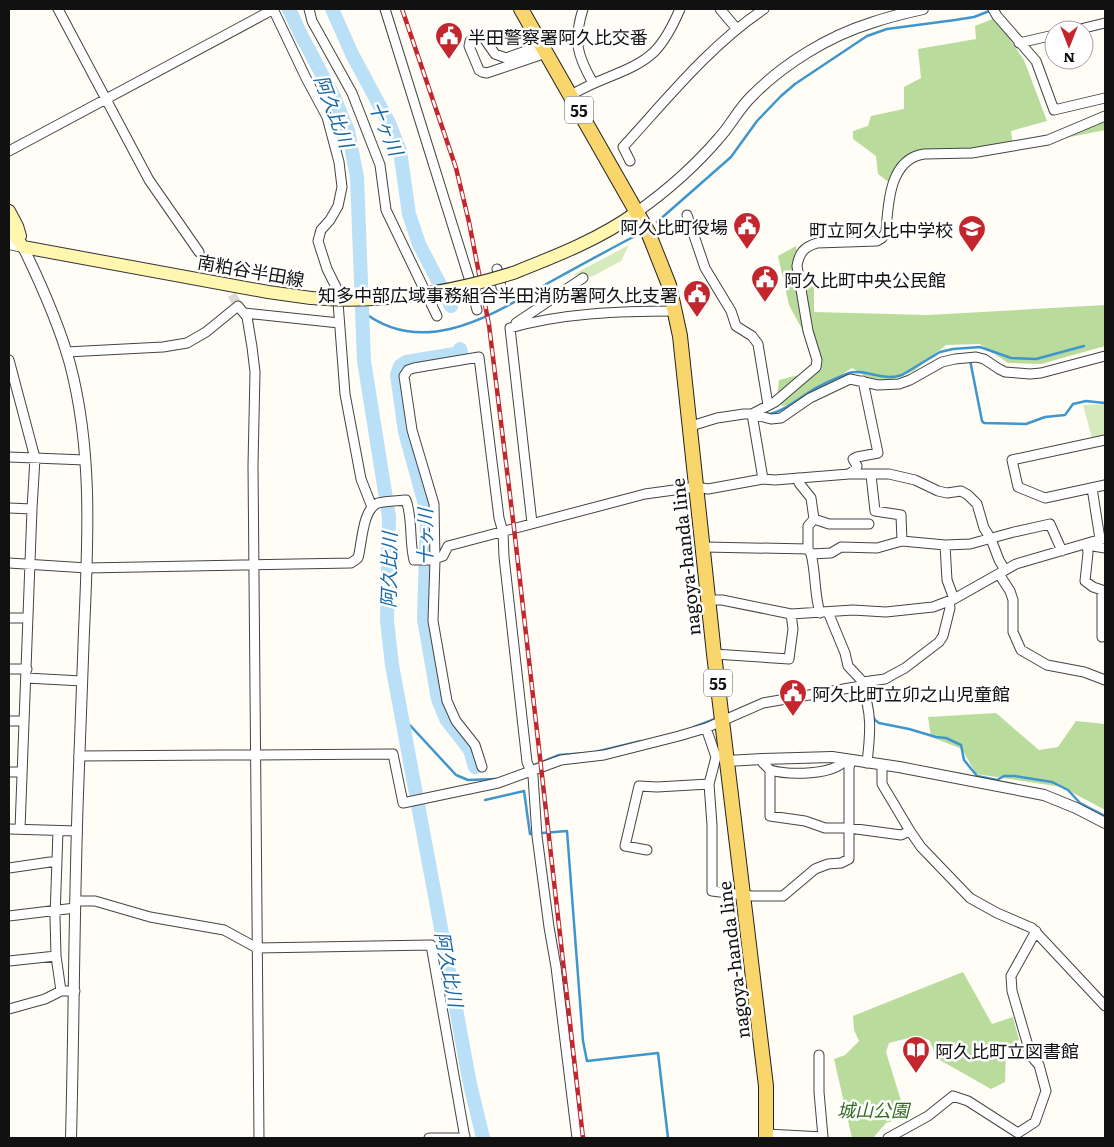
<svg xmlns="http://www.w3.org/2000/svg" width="1114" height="1147" viewBox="0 0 1114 1147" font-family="Literata,'Noto Sans JP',serif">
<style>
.green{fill:#d5ebbd}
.forest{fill:#b9dc9c}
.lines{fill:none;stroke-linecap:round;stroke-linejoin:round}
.stream{stroke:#3f96cf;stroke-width:2.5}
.river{stroke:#b9e0f7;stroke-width:14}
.minor-tunnel{stroke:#dbdad3;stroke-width:9;stroke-dasharray:9 4.5;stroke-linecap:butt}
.minor-casing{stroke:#444;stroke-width:11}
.tertiary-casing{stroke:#444;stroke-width:12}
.secondary-casing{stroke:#333;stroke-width:14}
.primary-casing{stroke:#222;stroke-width:16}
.minor{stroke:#fff;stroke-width:9}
.tertiary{stroke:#fff;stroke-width:10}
.secondary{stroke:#fff6b0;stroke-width:12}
.primary{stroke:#f9d66b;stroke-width:14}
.rail-casing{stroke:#c4262e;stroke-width:4.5}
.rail{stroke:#fff;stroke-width:2.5;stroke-dasharray:8;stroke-linecap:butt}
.secondary-bridge-casing{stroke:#333;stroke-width:14;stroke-linecap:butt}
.secondary-bridge{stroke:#fff6b0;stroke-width:12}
.labels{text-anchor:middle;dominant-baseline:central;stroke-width:5;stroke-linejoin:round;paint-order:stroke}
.shield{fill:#fff;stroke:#585858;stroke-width:1}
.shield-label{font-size:16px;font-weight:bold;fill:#111}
.poi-label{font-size:18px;fill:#111;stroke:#fff;text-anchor:start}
.street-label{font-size:18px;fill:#111;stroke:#fff}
.park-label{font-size:18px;font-style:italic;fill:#2f6b1f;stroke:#fff}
.water-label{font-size:19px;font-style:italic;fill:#1768a6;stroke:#fff}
</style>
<rect width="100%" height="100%" fill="#fffdf5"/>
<path class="green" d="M629 245 621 261 593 276 589 277 574 274Z
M1105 404V440L1093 442 1083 405Z"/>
<path class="forest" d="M995 18 1024 60 1047 121 1011 131 1013 145 971 151 918 153 891 184 878 174 876 156 853 139V131L868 126 871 116 904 109V87L921 78 918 49 976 39 975 26Z
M1105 121V130L1055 140Z
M796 246 800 273 814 276V312L928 315 1105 305V346L1041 364 1008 363 980 344 946 345 914 371 889 381 867 377 852 368 795 404 782 406 777 396 779 380 807 373 822 357 804 333 789 305 778 256Z
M996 713 1039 750 1058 747 1076 721 1105 724V810L1062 787 976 774 962 749 931 737 928 717Z
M963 972 992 1024 1013 1017 1019 1040 1006 1048 1005 1082 991 1089 938 1059 929 1040 916 1036 889 1043 886 1052 906 1117 886 1123 873 1138H852L834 1059 845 1055 859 1041 854 1030 853 1016Z"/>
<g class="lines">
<path class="stream" d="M657 222 731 157 757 121 781 96 795 84 867 36 887 29 955 20 974 17 992 10
M362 311C424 360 493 314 550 282 579 266 608 250 637 235
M970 360 982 421 984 423 1026 424 1045 417 1065 415 1073 404 1086 401 1105 403
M766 414C781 415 805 393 820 386 829 381 839 377 849 373 864 368 883 382 902 375L940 352 953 349 980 347 1011 358 1036 359 1084 346
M873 716 875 720 879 723 909 729 936 737 946 738 961 745 964 760 977 776 997 780 1004 776H1015L1052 782 1068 790 1080 803 1105 816
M402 720 407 722 456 775 468 780 496 779
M694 727 715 719
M595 752 641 741
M532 766 559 755 587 753
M485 800 524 791 530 834 567 831 583 1041 587 1061 658 1053 668 1138"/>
<path class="river" d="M289 9 300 33 334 97 348 131 357 177 364 361 389 517 387 621 392 665 470 1084 483 1138
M332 9 352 54 389 123 400 151 409 214 419 244 451 306
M460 349 461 353 406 362 400 366 397 375 405 432 424 501 427 519 424 619 438 699 446 719 470 750 475 767"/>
<path class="minor-tunnel" d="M199 252 229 289 238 306"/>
<defs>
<path id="minor" d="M58 9 149 180 199 252
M273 9 306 78 327 117 339 162 342 187 338 206 330 220 321 230 318 241 327 269 337 289 345 394 361 479 372 507
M309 9 312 21 352 93 380 165 386 210 437 316
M385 9 469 278 477 310
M583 9C573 41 577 55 593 83
M720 9 736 28
M993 9 997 16 1036 61 1054 110 1105 98
M1076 30 1105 23
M1019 43 1054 35
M542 45 506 58 495 54 483 37 479 36 470 41 469 46 479 70 482 72 487 73 546 53
M570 96C596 78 632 73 654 52 665 41 674 23 680 9
M9 151 274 9
M630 161 623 147C667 99 710 45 764 9
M687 215 705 268 731 311 736 326 752 336 758 344 768 405
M497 269 501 287
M244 313 339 323
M516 323 583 278
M66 352 163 347 187 343 206 332 238 306 247 317 252 347 255 372 253 465 259 1138
M9 360 35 458 32 509 20 829
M752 414 775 402 816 367 817 360 808 331 797 266C799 253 804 247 817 243L877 241 882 238 886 232C888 205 889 159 924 154L972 153 1048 140 1105 116
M752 414 763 479
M688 427 717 418 744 414H752L771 419 781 418 810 398 850 379 878 385 899 384 910 380 942 362 955 359 976 357 984 359 999 369 1005 372 1030 374 1041 373 1105 356
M1105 440 1012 460 1018 487 1045 498 1105 485
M9 457 85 460
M849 474 856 469 857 466 853 459 857 457 878 453 863 381
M871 475 875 511 901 515 902 541
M798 478 799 483 811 498 814 519 829 524H869
M1092 488 1100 539
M9 508 32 509
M532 523 510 328C563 313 620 311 675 311
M1087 544 1088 553 1085 581 1093 587 1102 590V637
M945 545 970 544 1014 532 1050 524 1062 551
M1087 545 1105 548
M704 547 808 549 811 554
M808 549V526L814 519
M9 563 87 568 351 563 358 558C362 545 362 509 378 503 387 501 397 501 406 500 413 519 409 541 414 560H431L443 556 448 546 645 494 696 487 708 489 763 479 775 480 849 474H889L915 480 938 491 947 493 961 491 968 495 977 504 984 528 991 539 999 560 1005 570
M999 574 1010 591 1013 600V632L1021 650 1047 665 1084 672 1105 680
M709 600H722L791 614 853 610 886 612 933 607 954 599 1016 564 1105 538
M828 612 845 653 848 666 863 682 885 679 892 675 905 668 939 642 943 636 950 608 949 602
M820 613C814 593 816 573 811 554L831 553 841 547 877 548 902 541 945 545 947 580 954 599
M9 618H28
M714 654 789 659 793 629 791 614
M9 669H27
M26 678 82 681
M861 686C873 711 870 736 867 763
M9 721H24
M706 728 716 757 709 784 712 825V891L752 896H783L815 869 828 864 841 863 849 859V768L851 760
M79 756 393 754 403 803 498 783 561 760 604 755 679 736 706 728 763 703 861 686 863 682
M762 759 763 763 770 770V816L805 821 825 828H849L901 835 910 831
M882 765V784L910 831 921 847 970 898 997 913 1032 928 1105 1006
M482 767 475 745 456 721 447 701 433 621 435 560 434 504 412 430 404 376 408 370 414 368 479 357 499 518 503 532 504 557 527 762 533 776 537 836 549 927 556 967 577 1138
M770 770C788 775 835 776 846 759
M9 772H22
M9 829 77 831
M58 831 55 917 56 956 61 991H75
M647 850 625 846 639 786 657 787 709 784
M9 868 57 861
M75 901H95L150 917 224 930 257 948 431 945 465 1138
M9 916 75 908
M9 961 56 956
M9 1009 45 999 61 991
M767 1134 823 1137 819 1092V1055
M429 1138H459L465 1136
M888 1138 928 1116 953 1096 968 1101 1018 1133 1035 1122 1046 1091 1039 1065 1031 1056 1012 991 1011 976 1036 931"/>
<path id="tertiary" d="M637 212C668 190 695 166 719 138 731 125 739 108 752 96 783 64 829 36 871 23 888 17 905 13 923 9
M9 244 23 247C41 284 59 324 70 364 93 451 88 542 84 631 82 685 80 739 78 794 74 908 74 1023 71 1138
M727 761 762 759 832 757 899 767 1044 795 1076 808 1105 823"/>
<path id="secondary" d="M9 211 17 226 20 236
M9 228 23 247 268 292 311 298
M513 273C556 256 600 239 637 212"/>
<path id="primary" d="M521 9 648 232 669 285 680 336 714 654 766 1086V1138"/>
</defs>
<use href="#minor" class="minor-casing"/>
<use href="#tertiary" class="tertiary-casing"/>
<use href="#secondary" class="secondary-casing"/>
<use href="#primary" class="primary-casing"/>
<use href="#minor" class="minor"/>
<use href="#tertiary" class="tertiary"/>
<use href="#secondary" class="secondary"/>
<use href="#primary" class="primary"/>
<defs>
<path id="rail" d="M402 9 456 168 469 222 489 325 514 528 583 1138"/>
</defs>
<use href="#rail" class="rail-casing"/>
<use href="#rail" class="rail"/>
<defs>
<path id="secondary-bridge" d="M311 298C381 304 446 294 513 273"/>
</defs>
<use href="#secondary-bridge" class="secondary-bridge-casing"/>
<use href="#secondary-bridge" class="secondary-bridge"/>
</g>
<defs>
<symbol id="civic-pin" viewBox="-11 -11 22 30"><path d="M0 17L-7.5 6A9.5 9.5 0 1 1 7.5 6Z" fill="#c4262e" stroke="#fff"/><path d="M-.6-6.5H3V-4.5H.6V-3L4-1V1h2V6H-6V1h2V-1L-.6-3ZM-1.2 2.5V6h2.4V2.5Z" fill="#fff"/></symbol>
<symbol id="school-pin" viewBox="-11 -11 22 30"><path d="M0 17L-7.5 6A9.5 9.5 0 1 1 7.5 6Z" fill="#c4262e" stroke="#fff"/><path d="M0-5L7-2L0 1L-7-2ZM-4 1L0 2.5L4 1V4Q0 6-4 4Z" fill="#fff"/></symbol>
<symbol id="library-pin" viewBox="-11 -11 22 30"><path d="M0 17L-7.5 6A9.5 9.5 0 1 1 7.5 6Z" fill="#c4262e" stroke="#fff"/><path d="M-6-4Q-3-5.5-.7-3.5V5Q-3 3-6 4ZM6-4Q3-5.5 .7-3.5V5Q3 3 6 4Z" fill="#fff"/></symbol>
</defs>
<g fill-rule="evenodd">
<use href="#civic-pin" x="433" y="20" width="32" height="43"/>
<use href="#civic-pin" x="731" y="210" width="32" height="43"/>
<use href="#school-pin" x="956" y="213" width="32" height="43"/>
<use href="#civic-pin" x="749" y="263" width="32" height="43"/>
<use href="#civic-pin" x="681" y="278" width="32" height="43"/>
<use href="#civic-pin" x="777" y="677" width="32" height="43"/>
<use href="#library-pin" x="900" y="1034" width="32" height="43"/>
</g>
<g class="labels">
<g class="shield">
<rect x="565" y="96.5" width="28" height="27" rx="4"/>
<rect x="704" y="669.5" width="28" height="27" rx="4"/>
</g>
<g class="shield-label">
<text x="579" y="110">55</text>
<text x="718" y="683">55</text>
</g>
<g class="poi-label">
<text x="468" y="36">半田警察署阿久比交番</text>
<text x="728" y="226" text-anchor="end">阿久比町役場</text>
<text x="953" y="229" text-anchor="end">町立阿久比中学校</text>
<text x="784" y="279">阿久比町中央公民館</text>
<text x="678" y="294" text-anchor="end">知多中部広域事務組合半田消防署阿久比支署</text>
<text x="812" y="693">阿久比町立卯之山児童館</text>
<text x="935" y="1050">阿久比町立図書館</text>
</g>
<g class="street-label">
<text transform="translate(251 270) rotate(10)">南粕谷半田線</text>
<text transform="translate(685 557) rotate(-96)">nagoya-handa line</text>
<text transform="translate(733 960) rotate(-97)">nagoya-handa line</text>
</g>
<g class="park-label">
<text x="873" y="1109">城山公園</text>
</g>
<g class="water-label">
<text transform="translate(335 111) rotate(69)">阿久比川</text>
<text transform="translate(387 128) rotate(67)">十ヶ川</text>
<text transform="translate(424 537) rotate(-90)">十ヶ川</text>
<text transform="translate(388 570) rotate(-89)">阿久比川</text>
<text transform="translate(450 969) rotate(79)">阿久比川</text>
</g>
</g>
<rect width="1114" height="1147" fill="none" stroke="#111111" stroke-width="20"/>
<g transform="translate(1069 45) rotate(180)"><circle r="24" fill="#ffffff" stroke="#a0a0a0"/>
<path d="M0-4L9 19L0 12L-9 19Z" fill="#c4262e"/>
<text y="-8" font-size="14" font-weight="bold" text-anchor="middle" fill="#111111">N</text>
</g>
</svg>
